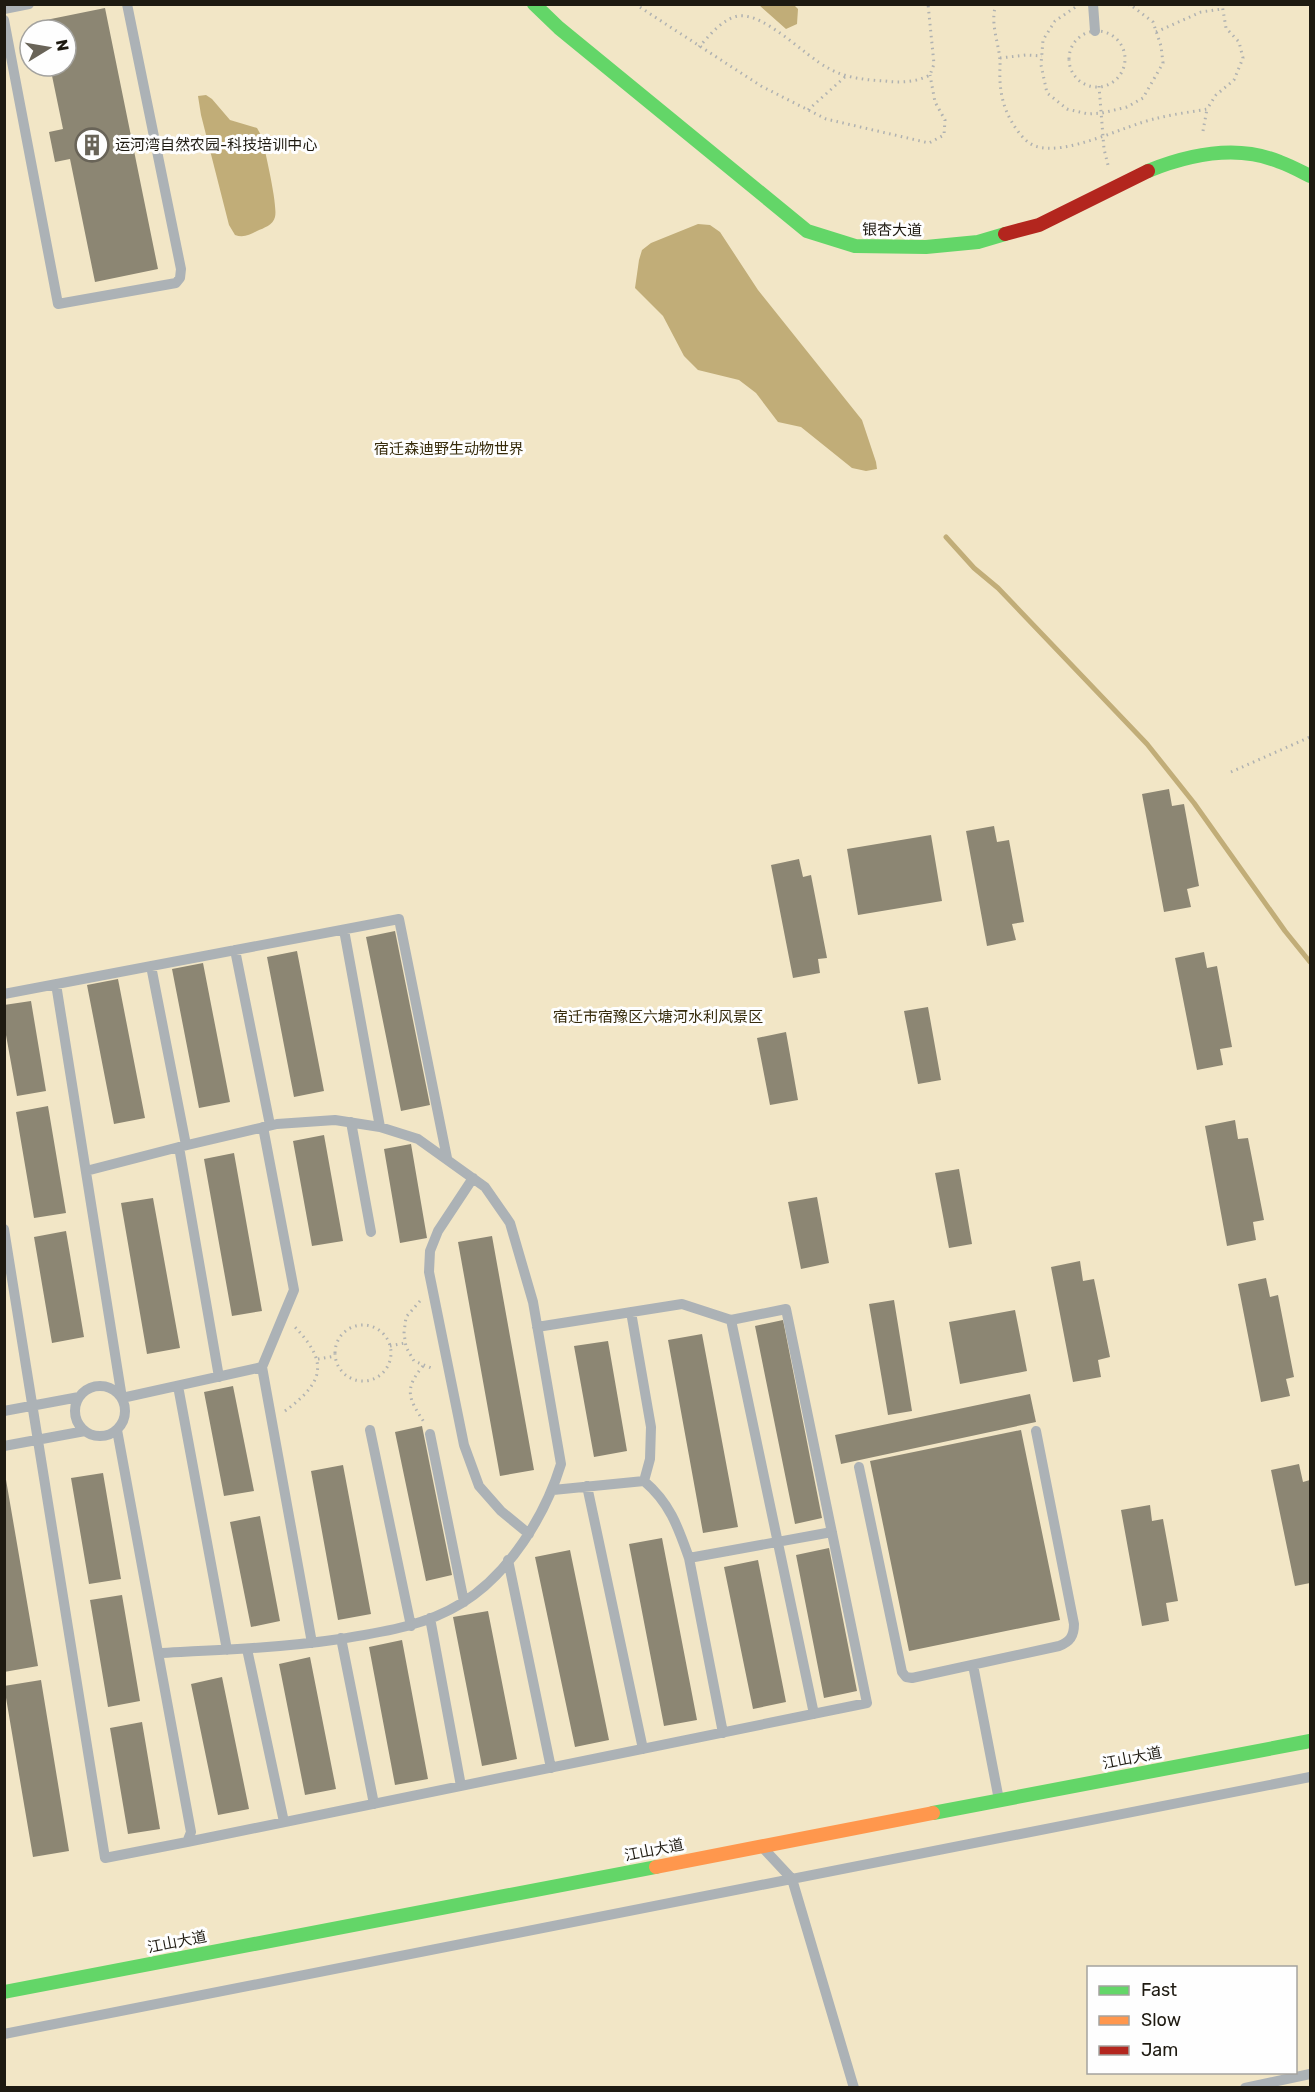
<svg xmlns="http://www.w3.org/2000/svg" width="1315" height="2092" viewBox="0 0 1315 2092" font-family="Rubik,'Noto Sans SC',sans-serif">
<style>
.green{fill:#f2e6c6;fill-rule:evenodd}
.water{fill:#c1ad78}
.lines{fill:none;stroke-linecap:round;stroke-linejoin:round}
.stream{stroke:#c1ad78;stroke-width:5}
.building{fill:#8c8673}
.path{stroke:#b0b2b1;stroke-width:3;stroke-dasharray:1.5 4.5;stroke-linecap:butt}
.lane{stroke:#acb2b6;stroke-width:10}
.fast{stroke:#63d668;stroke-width:14}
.slow{stroke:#ff974d;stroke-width:14}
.jam{stroke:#b3261e;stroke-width:14}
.labels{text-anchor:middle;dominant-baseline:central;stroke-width:6;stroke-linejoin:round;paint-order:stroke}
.poi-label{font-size:15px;fill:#1e1a11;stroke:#fefefe;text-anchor:start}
.street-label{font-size:15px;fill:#1e1a11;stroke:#fefefe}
.park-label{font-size:15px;fill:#372c0c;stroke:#fefefe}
</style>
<rect width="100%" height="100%" fill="#f3eddd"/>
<path class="green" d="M5 5H1310V2087L5 2088ZM30 30H66V66H30ZM1088 1968H1296V2072H1088Z"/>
<path class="water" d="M759 5H794L798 9 797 24 786 29Z
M206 95 212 99 230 120 257 128 262 137C265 152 278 205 275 217 273 225 264 228 257 231 250 235 243 238 235 235L229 225 201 115 198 96Z
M698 224 710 225 720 232 758 290 862 420 876 462 877 469 866 471 852 468 801 427 778 422 756 393 739 380 698 370 684 356 663 316 635 288 639 260 642 250 651 243Z"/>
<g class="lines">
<path class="stream" d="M946 537 974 568 998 588 1147 744 1194 803 1285 931 1310 962"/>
</g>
<path class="building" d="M105 8 158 269 95 282 70 159 55 162 49 132 63 129 50 66H66V30H43L41 21Z
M1169 789 1172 806 1184 804 1199 886 1187 889 1191 907 1164 912 1142 794Z
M994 826 997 842 1009 840 1024 922 1012 924 1016 940 987 946 966 831Z
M931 835 942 901 858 915 847 849Z
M799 859 803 877 811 875 827 958 818 959 820 973 793 978 771 865Z
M395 931 430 1105 401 1111 366 937Z
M297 951 324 1091 294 1097 267 957Z
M1204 952 1207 968 1217 966 1232 1047 1220 1049 1223 1065 1197 1070 1175 958Z
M203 963 230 1102 199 1108 172 969Z
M118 979 145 1118 114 1124 87 985Z
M31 1001 46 1091 17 1096 4 1024V1005Z
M928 1007 941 1080 918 1084 904 1011Z
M786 1032 798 1100 770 1105 757 1038Z
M48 1106 66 1213 34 1218 16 1112Z
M1235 1120 1238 1139 1248 1138 1264 1220 1253 1222 1256 1240 1227 1246 1205 1126Z
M324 1135 343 1241 312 1246 293 1141Z
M411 1144 427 1238 400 1243 384 1149Z
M234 1153 262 1311 232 1316 204 1159Z
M959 1169 972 1244 949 1248 935 1173Z
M817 1197 829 1263 801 1269 788 1202Z
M153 1198 180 1348 147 1354 121 1203Z
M66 1231 84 1337 52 1343 34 1237Z
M492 1236 534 1470 500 1476 458 1242Z
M1080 1261 1083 1281 1094 1279 1110 1357 1098 1360 1101 1377 1073 1382 1051 1267Z
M1266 1278 1270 1297 1278 1295 1294 1377 1286 1379 1290 1396 1261 1402 1238 1284Z
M894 1300 912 1411 888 1415 869 1304Z
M1015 1310 1027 1371 960 1384 949 1322Z
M783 1320 822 1518 795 1524 755 1326Z
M702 1334 738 1527 703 1533 668 1340Z
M608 1341 627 1451 594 1457 574 1346Z
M233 1386 254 1491 224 1496 204 1392Z
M1030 1394 1036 1422 841 1464 835 1435Z
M422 1426 452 1575 426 1581 395 1432Z
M1021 1430 1060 1620 909 1651 870 1461Z
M1299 1464 1303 1482 1310 1480V1583L1295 1586 1271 1470Z
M343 1465 371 1614 338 1620 311 1471Z
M4 1468 38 1666 4 1672Z
M103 1473 121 1579 89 1584 71 1478Z
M1150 1505 1152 1521 1163 1519 1178 1601 1166 1603 1169 1621 1142 1626 1121 1510Z
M260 1516 280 1621 251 1627 230 1522Z
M662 1538 697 1720 664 1726 629 1544Z
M829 1548 857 1691 824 1698 796 1555Z
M570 1550 609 1740 575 1747 535 1557Z
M758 1560 786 1702 753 1709 724 1567Z
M122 1595 140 1701 108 1707 90 1600Z
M488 1611 517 1759 482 1766 453 1617Z
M402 1640 428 1779 395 1785 369 1647Z
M310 1657 336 1789 305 1795 279 1664Z
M222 1677 249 1809 218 1815 191 1684Z
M41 1680 69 1851 33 1857 4 1686Z
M142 1722 160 1829 128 1834 110 1728Z"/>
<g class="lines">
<path class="path" d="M635 4 761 86 826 119 929 143 944 135 945 120 935 102 930 75
M996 4C989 26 1001 46 1000 67 999 88 1002 106 1013 124 1018 132 1025 142 1035 146 1066 157 1125 125 1158 118 1174 114 1191 112 1207 109L1216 95 1234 80 1243 58 1239 42 1226 28 1222 4
M1080 4 1055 21 1043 40 1041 65 1047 93 1067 109 1088 114 1102 113 1127 107 1143 98 1163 63 1161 46 1153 22 1132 6 1127 4
M1069 59a28 28 0 1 1 56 0a28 28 0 1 1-56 0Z
M1156 32 1201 12 1222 9
M699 47C709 36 722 19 738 16 764 12 805 56 828 68 845 78 866 80 885 81 901 83 917 82 930 75L934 64 928 4
M1000 58 1026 55 1042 56
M1099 86 1104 149 1108 165
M808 110 846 76
M1203 131 1207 109
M1231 772 1310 737
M420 1301 406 1317 404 1333 406 1347 414 1361 434 1369
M335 1353a28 28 0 1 1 56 0a28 28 0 1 1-56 0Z
M390 1346 405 1343
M318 1359 335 1356
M423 1366C404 1389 408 1398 424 1422
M285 1411C326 1381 328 1361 293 1325"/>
<path class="lane" d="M1093 4 1095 31
M4 9 29 4
M4 20 58 304 176 283 180 278 181 269 127 4
M344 930 380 1127
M235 950 270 1125
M151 966 186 1145
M56 984 122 1398 262 1367
M4 994 399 919 447 1158
M351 1122 371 1232
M263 1127 294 1290 262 1367 312 1643
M179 1147 219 1377
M86 1171 179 1147 277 1124 335 1120 380 1127 418 1139 485 1187 510 1223 533 1302 561 1464C545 1516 509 1574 462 1603 425 1626 383 1632 340 1639 280 1648 219 1650 158 1653
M473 1178 438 1231 430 1251 429 1272 464 1445 479 1486 501 1511 529 1534
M4 1229 105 1858 187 1842 191 1832 117 1430
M631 1312 651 1427 650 1459 644 1481
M731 1320 814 1714
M75 1411a25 25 0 1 1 50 0a25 25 0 1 1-50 0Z
M178 1386 227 1650
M4 1411 79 1397
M370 1430 411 1626
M430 1434 464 1602
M4 1446 85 1431
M859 1467 902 1672 906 1677 912 1678 1059 1646C1070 1642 1074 1636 1074 1624L1036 1431
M587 1486 643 1749
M553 1490 644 1481C670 1503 678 1527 689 1558L723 1733
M689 1558 832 1532
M508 1560 551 1768
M430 1618 461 1786
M341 1638 374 1804
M247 1649 284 1822
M973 1665 999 1800
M187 1842 867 1703 786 1309 731 1320 682 1304 537 1327
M764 1849 792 1879 854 2088
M4 2034 1310 1777
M1245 2088 1310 2074"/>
<path class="fast" d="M534 4 559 28 807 231 855 246 926 247 978 242 1005 234
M1148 171C1190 154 1237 144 1280 162 1291 166 1300 171 1310 176
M933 1813 1310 1741
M4 1992 656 1867"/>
<path class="slow" d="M656 1867 933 1813"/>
<path class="jam" d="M1005 234 1039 225 1148 171"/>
</g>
<defs>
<symbol id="building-ring" viewBox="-11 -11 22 22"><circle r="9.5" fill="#fefefe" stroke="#696458" stroke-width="1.5"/><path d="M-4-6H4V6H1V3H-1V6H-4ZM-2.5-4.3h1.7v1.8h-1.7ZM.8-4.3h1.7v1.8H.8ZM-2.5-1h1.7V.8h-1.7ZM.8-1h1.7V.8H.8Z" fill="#696458"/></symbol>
</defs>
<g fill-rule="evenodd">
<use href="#building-ring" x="73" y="126" width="38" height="38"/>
</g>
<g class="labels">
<g class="poi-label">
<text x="115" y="145">运河湾自然农园-科技培训中心</text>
</g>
<g class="street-label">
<text transform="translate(892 230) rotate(1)">银杏大道</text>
<text transform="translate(1132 1758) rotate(-11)">江山大道</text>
<text transform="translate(654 1850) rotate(-11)">江山大道</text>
<text transform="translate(177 1942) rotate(-11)">江山大道</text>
</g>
<g class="park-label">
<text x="449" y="449">宿迁森迪野生动物世界</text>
<text x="658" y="1017">宿迁市宿豫区六塘河水利风景区</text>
</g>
</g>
<rect width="1315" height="2092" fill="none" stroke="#1e1a11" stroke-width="12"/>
<rect x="1087" y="1966" width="210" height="108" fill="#fefefe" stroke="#a4a39f" stroke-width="1.5"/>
<rect x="1099" y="1986" width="30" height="9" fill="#63d668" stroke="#a4a39f" stroke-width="1.5"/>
<text x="1141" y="1996" font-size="18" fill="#1e1a11">Fast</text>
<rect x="1099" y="2016" width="30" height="9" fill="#ff974d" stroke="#a4a39f" stroke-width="1.5"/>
<text x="1141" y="2026" font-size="18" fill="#1e1a11">Slow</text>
<rect x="1099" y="2046" width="30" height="9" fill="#b3261e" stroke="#a4a39f" stroke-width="1.5"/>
<text x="1141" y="2056" font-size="18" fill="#1e1a11">Jam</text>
<g transform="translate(48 48) rotate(79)"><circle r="28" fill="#fefefe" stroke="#a4a39f" stroke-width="1.5"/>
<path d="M0-4.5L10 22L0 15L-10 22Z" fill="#696458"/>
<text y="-9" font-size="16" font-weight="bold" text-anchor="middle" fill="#1e1a11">N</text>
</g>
</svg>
